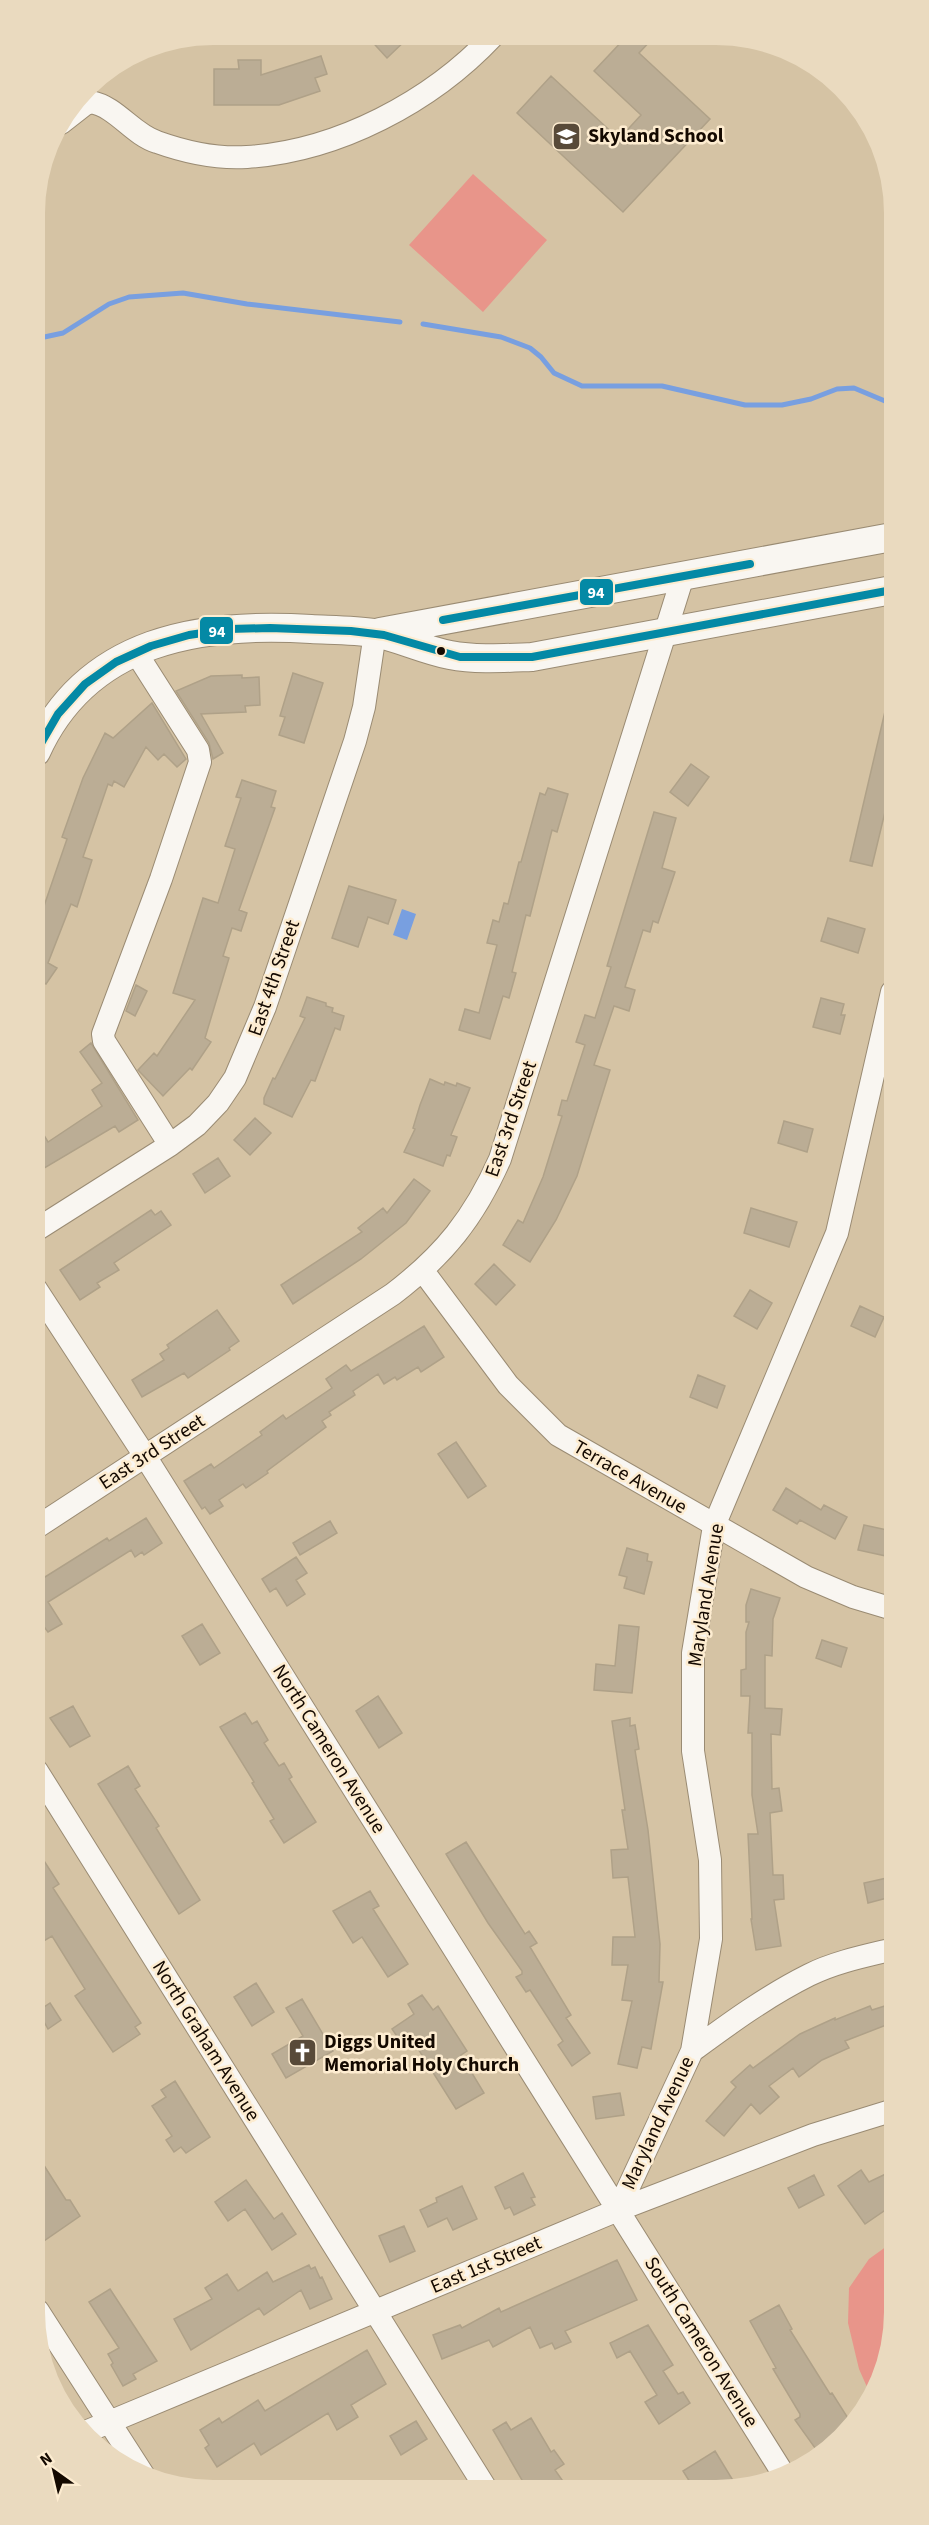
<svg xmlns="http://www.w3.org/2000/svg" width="929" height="2525" viewBox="0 0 929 2525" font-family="'Source Sans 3',sans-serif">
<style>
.green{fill:#e8958a}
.water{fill:#789fe0}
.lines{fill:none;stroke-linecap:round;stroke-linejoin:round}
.stream{stroke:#789fe0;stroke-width:5}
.building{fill:#bbad95;stroke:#afa188;stroke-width:1.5}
.minor-casing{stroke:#9a8b73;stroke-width:24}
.major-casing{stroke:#9a8b73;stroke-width:30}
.minor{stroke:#f9f6f1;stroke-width:22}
.major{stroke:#f9f6f1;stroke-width:28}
.bus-1-casing{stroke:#fdecd0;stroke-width:12}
.bus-1{stroke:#0489a5;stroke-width:8}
.bus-dot{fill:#140900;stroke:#fdecd0;stroke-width:2}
.labels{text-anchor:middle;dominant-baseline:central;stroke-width:5;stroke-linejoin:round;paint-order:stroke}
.poi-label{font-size:20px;font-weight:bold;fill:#140900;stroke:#fdecd0;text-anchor:start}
.street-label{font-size:20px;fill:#140900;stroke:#fdecd0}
.line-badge{stroke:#fdecd0;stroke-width:2}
.badge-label{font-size:16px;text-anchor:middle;font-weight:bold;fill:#fff}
</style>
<rect width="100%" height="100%" fill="#d5c3a4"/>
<path class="green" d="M473 174 547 240 483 312 409 245Z
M894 2241C894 2293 899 2351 871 2396L859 2369 848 2323 849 2288 869 2259Z"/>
<path class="water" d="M402 909 416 914 407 940 393 935Z"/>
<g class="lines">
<path class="stream" d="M423 324 501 337 530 348 541 357 554 373 582 386H662L745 405H782L811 399 837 389 854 388 885 401 891 399
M35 339 63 333 109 304 129 297 183 293 247 304 400 322"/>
</g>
<path class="building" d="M366 35 394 36H410L387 58Z
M626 37H654L639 53 710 119 623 212 517 113 551 76 619 139 641 115 594 71Z
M321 56 327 74 315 78 320 91 279 105H214V69H239L238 60H261V75Z
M293 673 323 683 304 743 279 735 285 717 280 716Z
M242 675V678L259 677 260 705 245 706 246 712 201 714 223 753 213 759 209 743 176 691 211 676Z
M152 703 186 759 177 767 164 754 158 760 146 747 124 787 114 781 112 786 108 784 83 857 92 860 77 907 71 904 48 963 57 968 46 984 39 980 36 985V915L40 905 44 906 67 839 62 837 83 778 105 733 113 738Z
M886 707 892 708V783L872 866 850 861Z
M691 764 709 777 688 806 670 792Z
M242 780 276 791 271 807 275 808 239 910 247 913 241 931 232 928 223 956 229 958 205 1038 211 1042 192 1070 190 1068 163 1096 138 1070 154 1053 157 1056 195 1000 173 993 203 898 218 903 235 849 225 846 241 798 236 797Z
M548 788 568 794 557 832 552 830 530 916 526 915 512 972 516 973 509 998 503 996 490 1039 459 1030 465 1009 479 1013 497 945 487 943 493 920 499 922 504 903 508 904 519 862H521L540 793 545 795Z
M654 812 676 818 662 868 675 872 658 923 653 921 650 932 643 930 625 987 635 990 629 1011 614 1006 594 1065 610 1070 577 1176 556 1220 530 1262 503 1245 518 1220 523 1223 543 1177 562 1116 558 1115 562 1100 567 1101 585 1045 576 1042 585 1015 595 1018 611 967 607 966Z
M349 886 396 900 388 924 368 917 358 947 332 938Z
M828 918 865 929 858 953 821 941Z
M136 985 147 991 135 1016 126 1011Z
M307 997 326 1003V1006L333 1008 332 1012 344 1016 340 1030 335 1028 315 1081 311 1080 292 1117 264 1104V1098L273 1078 275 1079 305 1018 300 1016Z
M821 998 844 1004 841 1015H845L840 1034 813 1027Z
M91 1043 138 1120 119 1132 115 1126 36 1173V1122L48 1142 102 1106 92 1090 102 1083 80 1052Z
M430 1079 444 1085 445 1082 456 1086 457 1083 470 1088 451 1135 457 1137 450 1156 447 1155 443 1166 404 1152 415 1129 413 1128 420 1105Z
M255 1118 271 1133 250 1155 234 1140Z
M784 1121 813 1129 807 1152 778 1143Z
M218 1158 230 1176 205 1193 193 1174Z
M414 1179 430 1191 406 1223 361 1259 293 1304 281 1285 362 1232 358 1228 383 1208 387 1213Z
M751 1208 797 1222 789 1247 744 1233Z
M151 1210 155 1215 161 1211 171 1225 114 1263 119 1270 97 1283 100 1287 80 1300 60 1270Z
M494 1264 515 1285 496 1305 475 1284Z
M750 1290 772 1303 757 1329 734 1316Z
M860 1306 884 1317 875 1337 851 1326Z
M217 1310 239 1341 229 1348 230 1350 188 1378 184 1373 142 1397 132 1380 164 1360 160 1354 169 1348 167 1345Z
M424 1326 444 1357 421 1372 418 1367 397 1380 395 1377 384 1384 378 1374 353 1391 355 1395 329 1412 331 1415 322 1421 326 1427 267 1471 268 1473 246 1488 243 1484 219 1500 223 1506 210 1514 205 1507 202 1509 184 1481 211 1464 214 1468 262 1435 260 1432 283 1415 286 1419 332 1388 326 1379 346 1365 351 1371Z
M698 1375 725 1386 717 1408 690 1397Z
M456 1442 486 1486 468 1498 438 1454Z
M786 1488 821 1510 824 1505 847 1517 835 1539 800 1520 797 1524 773 1510Z
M146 1518 162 1543 144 1555 142 1552 135 1557 131 1550 48 1602 62 1624 48 1632 42 1624 37 1627V1582L107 1538 109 1541Z
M330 1521 337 1533 300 1555 293 1543Z
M864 1525 892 1531 886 1556 858 1550Z
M627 1548 648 1554 647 1561 652 1562 644 1594 624 1588 627 1577 619 1575Z
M296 1557 307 1573 296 1580 305 1594 287 1606 276 1588 270 1592 262 1579Z
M751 1589 780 1598 773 1619 772 1656 765 1655V1708L782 1709 780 1735 771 1734 772 1789 779 1788 782 1811 770 1813 773 1875H783L784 1899 774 1900 781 1946 756 1950 751 1919H752L748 1834H758L752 1795V1733H748L750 1696H741V1670L746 1669V1632L749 1622H746V1605Z
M202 1624 220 1653 200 1665 182 1636Z
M619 1625 639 1627 632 1693 594 1690 596 1664 615 1666Z
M822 1640 847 1648 841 1667 816 1658Z
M378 1696 402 1733 379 1748 356 1711Z
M73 1706 90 1736 70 1747 50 1718Z
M245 1713 252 1724 257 1721 268 1740 264 1743 279 1766 284 1763 292 1777 289 1779 316 1822 284 1843 270 1821 274 1819 252 1783 254 1782 220 1727Z
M630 1718V1726L635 1725 639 1749 635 1750 648 1830 660 1944 659 1982H663L651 2049 642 2047 637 2068 618 2064 632 2001 622 2000 628 1965H612L613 1937H635L628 1877 613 1878 611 1850 628 1849 622 1810H625L612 1721Z
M128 1766 140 1786 135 1789 159 1826 156 1828 200 1900 179 1914 98 1784Z
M466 1842 525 1934 529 1931 537 1943 530 1947 571 2015 566 2018 590 2053 572 2066 558 2045 563 2041 530 1990 526 1992 516 1977 522 1974V1971L488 1923 446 1854Z
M37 1850 59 1884 53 1888 141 2023 135 2027 140 2034 113 2052 75 1996 85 1989 52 1936 37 1945Z
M887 1878 891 1897 868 1903 864 1883Z
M370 1891 379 1906 373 1909 408 1964 388 1977 362 1937 353 1943 333 1911Z
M256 1983 274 2012 252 2026 234 1997Z
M422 1995 433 2010 438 2006 467 2051 461 2055 484 2093 456 2109 410 2036 401 2042 392 2029 414 2014 408 2004Z
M302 1999 333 2051 286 2078 272 2054 303 2036 286 2008Z
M50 2003 61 2020 48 2029 38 2011Z
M894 2003V2022L845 2041 849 2048 822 2060 799 2077 793 2068 769 2086 779 2097 760 2114 751 2104 724 2136 706 2121 736 2087 731 2082 750 2065 753 2068 800 2034 835 2018V2020L870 2006 872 2010Z
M175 2081 210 2137 186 2153 181 2147 174 2152 166 2140 172 2136 152 2106 166 2097 161 2090Z
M620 2093 624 2115 596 2119 593 2097Z
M38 2156 66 2200H70L80 2216 38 2245Z
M861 2170 869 2182 894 2170V2204L865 2224 838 2186Z
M523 2173 535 2197 531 2198 535 2205 514 2215 510 2207 505 2209 495 2187Z
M814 2175 824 2195 799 2208 788 2188Z
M246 2180 274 2219 282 2213 296 2234 272 2250 245 2209 228 2221 215 2202Z
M462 2186 477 2219 453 2230 447 2218 428 2227 420 2210 437 2202 436 2198Z
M404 2226 415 2251 390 2262 379 2236Z
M617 2260 637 2300 565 2331 571 2342 555 2349 552 2343 540 2348 530 2327 493 2347 489 2340 442 2359 433 2335 460 2325 462 2328 499 2308 501 2312Z
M309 2265 311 2269 315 2267 320 2278 322 2277 332 2299 310 2309 301 2290 264 2315 259 2308 191 2350 174 2319 212 2299 205 2288 227 2274 238 2291 267 2272 273 2282Z
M110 2289 157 2361 133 2374 136 2379 123 2386 111 2365 113 2363 108 2354 119 2348 89 2302Z
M779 2305 792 2329 790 2330 830 2394 832 2393 853 2426 820 2455 795 2420 800 2417V2414L773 2369 776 2368 750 2321Z
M648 2325 673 2365 663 2371 678 2394 683 2392 690 2403 659 2424 645 2402 657 2395 630 2351 617 2358 610 2343Z
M367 2350 386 2384 351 2405 358 2417 337 2430 328 2413 261 2455 254 2443 217 2467 205 2448 209 2445 200 2430 219 2418 222 2423 258 2400 265 2411Z
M531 2418 551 2452 554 2450 564 2464 555 2470 567 2487H526L493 2430 506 2422 511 2430Z
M416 2421 427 2439 401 2455 390 2436Z
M715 2451 737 2487H693L683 2471Z"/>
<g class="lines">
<defs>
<path id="minor" d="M61 123 84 105 91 102C117 107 132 134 157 142 185 152 217 159 247 157 338 151 431 102 493 36
M135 651 198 750 200 762 161 879 103 1034 104 1041 170 1145
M36 1230 170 1145 197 1125 218 1103 235 1078 265 1007 355 741 364 707 375 633
M423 1271 508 1385 558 1435 806 1577 853 1597 893 1609
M36 1289 145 1456 784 2475
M37 1527 393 1294C444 1255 474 1218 500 1159L683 576
M37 1771 485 2487
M692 2051C730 2023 767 1996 809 1975 835 1962 865 1956 894 1949
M618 2210 692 2051 711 1939 710 1860 693 1751V1653L714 1526 837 1233 892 992
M38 2311 144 2476
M83 2433 618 2210 813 2135 894 2110"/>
<path id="major" d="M380 632 892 537
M36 752C87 639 201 622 311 629 332 630 355 630 375 633 400 638 424 650 450 655 476 660 505 658 532 657L892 590"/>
</defs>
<use href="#minor" class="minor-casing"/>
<use href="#major" class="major-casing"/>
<use href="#minor" class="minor"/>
<use href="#major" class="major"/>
<defs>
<path id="bus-1" d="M443 620 750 564
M36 752 58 714 85 684 116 662 151 646 189 635 229 629 270 628 351 631 384 635 460 657H532L892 590"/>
</defs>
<use href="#bus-1" class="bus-1-casing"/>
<use href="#bus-1" class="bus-1"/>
</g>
<defs>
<symbol id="school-square" viewBox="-11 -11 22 22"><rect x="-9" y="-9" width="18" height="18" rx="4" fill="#584a39" stroke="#fdecd0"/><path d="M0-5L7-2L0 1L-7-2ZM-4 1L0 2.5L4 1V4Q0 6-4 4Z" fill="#fff"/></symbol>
<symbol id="church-square" viewBox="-11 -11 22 22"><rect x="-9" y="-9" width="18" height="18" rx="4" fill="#584a39" stroke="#fdecd0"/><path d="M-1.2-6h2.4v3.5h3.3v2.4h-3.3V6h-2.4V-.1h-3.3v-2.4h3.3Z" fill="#fff"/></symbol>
</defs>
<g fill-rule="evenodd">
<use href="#school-square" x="550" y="120" width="33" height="33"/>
<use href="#church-square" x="286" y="2036" width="33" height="33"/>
</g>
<circle class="bus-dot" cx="441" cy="651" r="5"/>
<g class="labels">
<g class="poi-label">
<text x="588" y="136">Skyland School</text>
<text x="324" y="2042">Diggs United<tspan x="324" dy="23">Memorial Holy Church</tspan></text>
</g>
<g class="street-label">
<text transform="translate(274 978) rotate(-71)">East 4th Street</text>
<text transform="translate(511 1119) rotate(-71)">East 3rd Street</text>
<text transform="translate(152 1452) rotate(-33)">East 3rd Street</text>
<text transform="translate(630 1477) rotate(30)">Terrace Avenue</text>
<text transform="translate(706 1595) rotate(-81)">Maryland Avenue</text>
<text transform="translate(329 1749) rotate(58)">North Cameron Avenue</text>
<text transform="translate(206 2041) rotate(58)">North Graham Avenue</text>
<text transform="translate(658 2123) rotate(-65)">Maryland Avenue</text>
<text transform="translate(486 2265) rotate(-23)">East 1st Street</text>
<text transform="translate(701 2342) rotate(58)">South Cameron Avenue</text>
</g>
</g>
<path d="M0 0H929V2525H0ZM213 45H716A168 168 0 0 1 884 213V2312A168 168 0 0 1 716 2480H213A168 168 0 0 1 45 2312V213A168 168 0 0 1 213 45Z" fill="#eadabf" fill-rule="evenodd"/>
<g class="line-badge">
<rect x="579" y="578" width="35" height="28" rx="6" fill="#0489a5"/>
<rect x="199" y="616" width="35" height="29" rx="6" fill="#0489a5"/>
</g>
<g class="badge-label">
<text x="596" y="598">94</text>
<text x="217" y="637">94</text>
</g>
<g transform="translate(54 2471) rotate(326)" stroke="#fdecd0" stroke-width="4.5" paint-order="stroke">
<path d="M0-4.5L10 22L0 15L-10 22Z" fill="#140900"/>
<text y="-9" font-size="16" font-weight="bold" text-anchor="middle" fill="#140900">N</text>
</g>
</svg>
